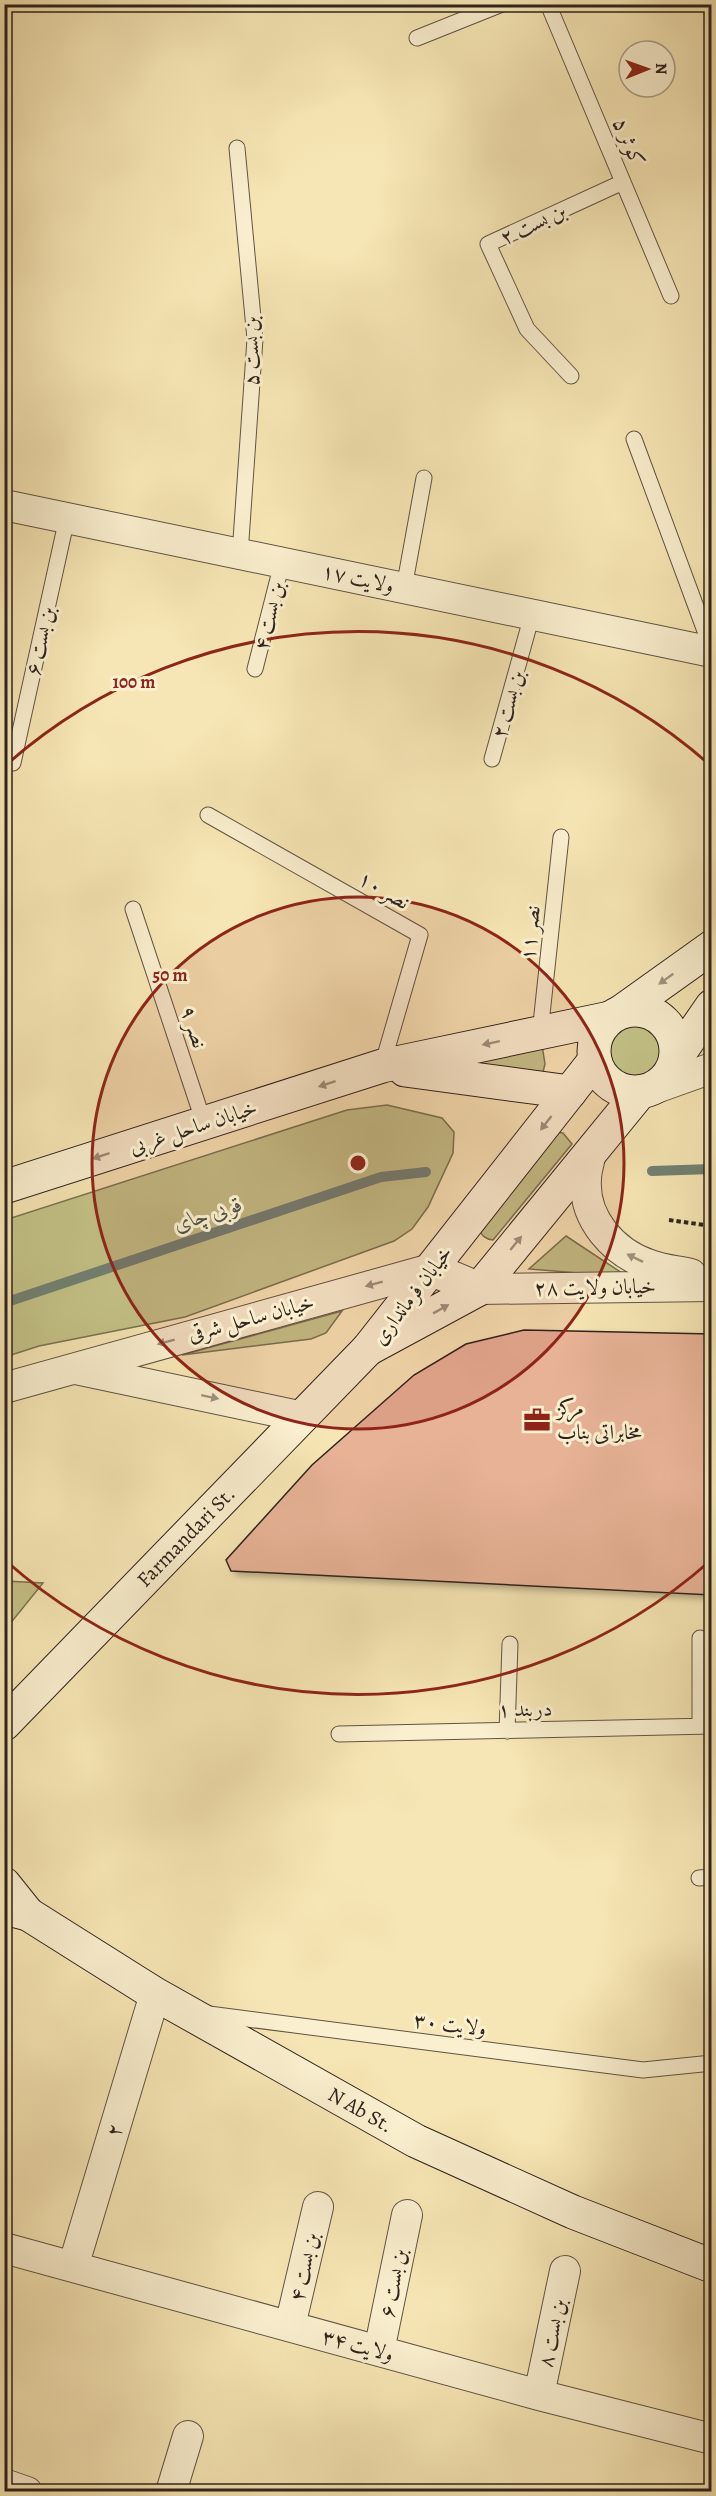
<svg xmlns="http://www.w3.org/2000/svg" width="716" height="2496" viewBox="0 0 716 2496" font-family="Alegreya,Amiri,serif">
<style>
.green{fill:#c4c388;stroke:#797352;stroke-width:1.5}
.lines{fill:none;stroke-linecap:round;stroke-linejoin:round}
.stream{stroke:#718173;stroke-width:10}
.building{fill:#e7b296;stroke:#2e231d;stroke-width:1.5;filter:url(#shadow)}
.service-casing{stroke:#605443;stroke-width:17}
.minor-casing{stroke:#605443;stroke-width:32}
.tertiary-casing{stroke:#605443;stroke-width:35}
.secondary-casing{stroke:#2e231d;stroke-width:35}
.path{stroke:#2e231d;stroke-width:4;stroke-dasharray:4.5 3;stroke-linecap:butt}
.service{stroke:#faefcf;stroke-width:15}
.minor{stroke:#faefcf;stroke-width:30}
.tertiary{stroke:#faefcf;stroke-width:33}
.secondary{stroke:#faefcf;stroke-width:33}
.oneway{fill:#9e937f}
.ring{fill:none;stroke:#8f2418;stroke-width:3}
.labels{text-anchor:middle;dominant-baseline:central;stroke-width:6;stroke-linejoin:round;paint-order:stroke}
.street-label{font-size:21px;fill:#2e231d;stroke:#faefcf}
.poi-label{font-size:21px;fill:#2e231d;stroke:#faefcf;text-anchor:start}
.water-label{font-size:22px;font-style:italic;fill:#4f5248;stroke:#faefcf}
.centre{fill:#8f2418;stroke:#faefcf;stroke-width:3}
.ring-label{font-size:18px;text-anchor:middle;font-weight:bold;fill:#8f2418;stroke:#faefcf;stroke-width:6;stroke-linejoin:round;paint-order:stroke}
</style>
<defs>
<filter id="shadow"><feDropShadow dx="6" dy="4" stdDeviation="3" flood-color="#0004"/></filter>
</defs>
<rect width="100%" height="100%" fill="#f7e6b5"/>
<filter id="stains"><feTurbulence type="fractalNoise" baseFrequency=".00333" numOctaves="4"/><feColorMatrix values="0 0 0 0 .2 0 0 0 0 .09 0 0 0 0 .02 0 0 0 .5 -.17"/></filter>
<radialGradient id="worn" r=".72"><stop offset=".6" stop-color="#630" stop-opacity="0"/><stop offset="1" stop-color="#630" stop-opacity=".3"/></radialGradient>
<path class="green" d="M604 1051a31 31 0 1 1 62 0a31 31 0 1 1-62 0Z
M542 1045 545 1064 543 1072 478 1064 480 1060Z
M387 1105 442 1118 454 1132 453 1153 428 1207 412 1229 394 1241 185 1317 39 1346 5 1357V1220L347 1110Z
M557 1132 563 1133 572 1144 493 1240C485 1239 482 1236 478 1228Z
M566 1236 628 1277 529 1269Z
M342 1311 326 1333 311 1339 182 1355Z
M5 1581 43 1583 5 1630 4 1581Z"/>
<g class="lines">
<path class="stream" d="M652 1171 712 1169
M4 1303 381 1177 426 1172"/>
</g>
<path class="building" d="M524 1330 712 1334V1595L231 1571 226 1560 312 1465 414 1375 466 1344Z"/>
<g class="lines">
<defs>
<path id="service" d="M548 4 671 296
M417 38 502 4
M237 148 255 339 240 554
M571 376 527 329 488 244 623 182
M634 439 712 650
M404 588 424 478
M255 669 282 563
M492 759 532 615
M13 763 67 518
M208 815 420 935 382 1066
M133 909 204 1123
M540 1033 561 837
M700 1726V1638
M507 1731 510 1644
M339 1734 712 1726
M699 1878 712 1877
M209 2014 643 2070 712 2063"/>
<path id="minor" d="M4 505 712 652
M653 1089 712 1068
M591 1151C590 1160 586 1170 586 1179 583 1219 614 1253 650 1265 663 1270 678 1271 691 1274
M479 1289 712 1286
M76 1369 303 1417
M4 1388 431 1269
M4 2248 539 2395 712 2439
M73 2267 155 1994
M290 2326 318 2207
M379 2351 407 2215
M539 2395 565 2271
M4 2484 27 2492
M171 2492 188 2436"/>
<path id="tertiary" d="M431 1269 479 1289"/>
<g id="secondary">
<circle cx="635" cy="1051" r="41"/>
<path d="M621 1012 712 947"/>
<path d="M676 1058 712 1006"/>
<path d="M595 1060 368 1349 479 1289 640 1092"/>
<path d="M405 1070 570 1092"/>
<path d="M4 1187 382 1066 610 1018"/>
<path id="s1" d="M4 1724 368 1349"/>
<path d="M4 1884 28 1914 4 1908"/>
<path id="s2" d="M28 1914 155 1994 416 2141 573 2212 712 2266"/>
</g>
</defs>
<use href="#service" class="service-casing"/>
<use href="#minor" class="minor-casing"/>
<use href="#tertiary" class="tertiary-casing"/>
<use href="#secondary" class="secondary-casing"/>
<path class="path" d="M669 1220 712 1226"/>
<use href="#service" class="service"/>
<use href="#minor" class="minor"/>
<use href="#tertiary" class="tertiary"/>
<use href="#secondary" class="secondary"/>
</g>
<defs><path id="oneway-solid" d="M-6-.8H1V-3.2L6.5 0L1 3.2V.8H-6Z" transform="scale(1.5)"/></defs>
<g class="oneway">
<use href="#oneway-solid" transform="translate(666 979) rotate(144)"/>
<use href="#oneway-solid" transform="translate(491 1043) rotate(168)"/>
<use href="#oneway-solid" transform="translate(327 1084) rotate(162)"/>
<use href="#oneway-solid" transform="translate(546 1123) rotate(128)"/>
<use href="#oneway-solid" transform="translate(101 1156) rotate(162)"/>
<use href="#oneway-solid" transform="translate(516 1243) rotate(-51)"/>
<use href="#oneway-solid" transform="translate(635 1258) rotate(-154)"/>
<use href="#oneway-solid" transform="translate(374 1284) rotate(165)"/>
<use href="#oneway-solid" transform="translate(441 1309) rotate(-29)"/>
<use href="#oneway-solid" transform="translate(166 1342) rotate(165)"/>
<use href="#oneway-solid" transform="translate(210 1397) rotate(12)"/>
</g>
<circle cx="358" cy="1163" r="266" fill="#8f2418" fill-opacity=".12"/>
<g class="ring">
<circle cx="358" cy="1163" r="266"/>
<path d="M710 1561A531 531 0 0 1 6 1561M6 765A531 531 0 0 1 710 765"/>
</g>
<defs>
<symbol id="office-bare" viewBox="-9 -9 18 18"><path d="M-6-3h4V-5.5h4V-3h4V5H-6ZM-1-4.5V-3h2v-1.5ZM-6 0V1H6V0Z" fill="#8f2418" stroke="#faefcf" stroke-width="2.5" paint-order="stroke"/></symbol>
</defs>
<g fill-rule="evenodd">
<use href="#office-bare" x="518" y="1401" width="38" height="38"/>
</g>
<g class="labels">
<g class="street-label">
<text transform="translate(629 142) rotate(67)">کوثر ۵</text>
<text transform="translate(533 224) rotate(-25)">بن بست ۲</text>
<text transform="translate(251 351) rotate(-90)">بن بست ۵</text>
<text transform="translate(358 578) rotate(12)">ولایت ۱۷</text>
<text transform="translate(269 616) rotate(-76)">بن بست ۴</text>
<text transform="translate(40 641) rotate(-77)">بن بست ۶</text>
<text transform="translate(508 704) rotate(-74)">بن بست ۲</text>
<text transform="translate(384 890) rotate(30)">نصر ۱۰</text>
<text transform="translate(530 933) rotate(-84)">نصر ۱۱</text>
<text transform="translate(194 1027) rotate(72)">نصر ۹</text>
<text transform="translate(193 1127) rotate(-18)">خیابان ساحل غربی</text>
<text transform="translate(595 1287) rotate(-1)">خیابان ولایت ۲۸</text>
<text transform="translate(412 1295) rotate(-53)">خیابان فرمانداری</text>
<text transform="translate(251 1318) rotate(-15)">خیابان ساحل شرقی</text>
<text stroke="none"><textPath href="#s1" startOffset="261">Farmandari St.</textPath></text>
<text transform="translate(525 1709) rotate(-1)">دربند ۱</text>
<text transform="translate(450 2024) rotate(7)">ولایت ۳۰</text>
<text stroke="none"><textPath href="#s2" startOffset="386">N Ab St.</textPath></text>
<text transform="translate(114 2130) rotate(-73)">۲</text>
<text transform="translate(304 2267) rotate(-77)">بن بست ۴</text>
<text transform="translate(393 2283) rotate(-79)">بن بست ۶</text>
<text transform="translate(552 2333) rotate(-78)">بن بست ۸</text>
<text transform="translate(358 2345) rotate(15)">ولایت ۳۴</text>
</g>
<g class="poi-label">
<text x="557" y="1408">مرکز<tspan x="557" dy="24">مخابراتی بناب</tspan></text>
</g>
<g class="water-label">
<text transform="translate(208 1214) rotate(-18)">قوبی چای</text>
</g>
</g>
<circle cx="358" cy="1163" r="9" class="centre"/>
<g class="ring-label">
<text x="134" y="688">100 m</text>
<text x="170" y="981">50 m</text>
</g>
<rect width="716" height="2496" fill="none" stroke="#f7e6b5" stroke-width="24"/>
<rect x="6" y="6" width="704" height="2484" fill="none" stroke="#2e231d" stroke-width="3"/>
<rect x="12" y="12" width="692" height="2472" fill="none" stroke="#2e231d" stroke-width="1.5"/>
<g transform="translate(647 69) rotate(89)"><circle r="28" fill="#faefcf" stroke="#a89d88" stroke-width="1.5"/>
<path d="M0-4.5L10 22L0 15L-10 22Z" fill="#8f2418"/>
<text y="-9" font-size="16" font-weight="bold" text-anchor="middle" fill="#2e231d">N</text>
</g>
<rect width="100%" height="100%" filter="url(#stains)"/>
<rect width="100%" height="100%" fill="url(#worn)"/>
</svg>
